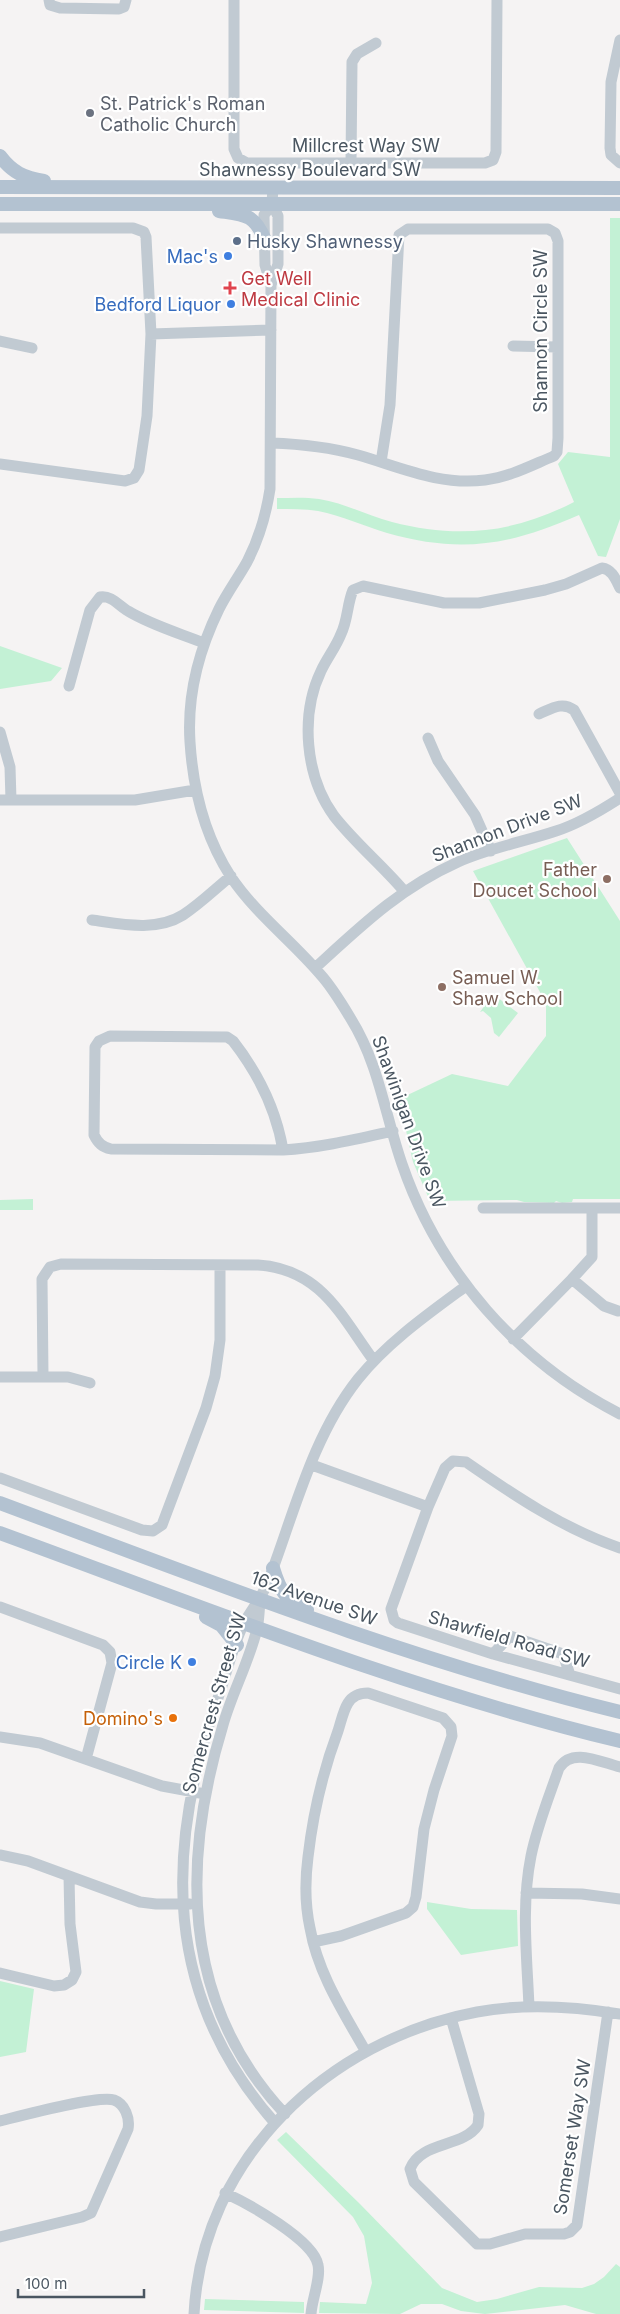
<svg xmlns="http://www.w3.org/2000/svg" width="620" height="2314" viewBox="0 0 620 2314" font-family="Inter,sans-serif">
<style>
.green{fill:#c3f1d5}
.lines{fill:none;stroke-linecap:round;stroke-linejoin:round}
.minor{stroke:#c1cad2;stroke-width:11}
.major{stroke:#b3c2d1;stroke-width:14}
.worship-dot{fill:#6b7280;stroke:#fff;stroke-width:2}
.service-dot{fill:#5c6f8a;stroke:#fff;stroke-width:2}
.shop-dot{fill:#3f7fe0;stroke:#fff;stroke-width:2}
.health-dot{fill:#e0444e;stroke:#fff;stroke-width:2}
.education-dot{fill:#8d6e63;stroke:#fff;stroke-width:2}
.food-dot{fill:#e8710a;stroke:#fff;stroke-width:2}
.labels{text-anchor:middle;dominant-baseline:central;stroke-width:4.5;stroke-linejoin:round;paint-order:stroke}
.worship-label{font-size:18px;fill:#5b616d;stroke:#fff;text-anchor:start}
.street-label{font-size:18px;fill:#4a5661;stroke:#fff}
.service-label{font-size:18px;fill:#4e5e75;stroke:#fff;text-anchor:start}
.shop-label{font-size:18px;fill:#366cbe;stroke:#fff;text-anchor:end}
.health-label{font-size:18px;fill:#be3a42;stroke:#fff;text-anchor:start}
.education-label{font-size:18px;fill:#785e54;stroke:#fff;text-anchor:end}
.food-label{font-size:18px;fill:#c56008;stroke:#fff;text-anchor:end}
</style>
<rect width="100%" height="100%" fill="#f5f3f3"/>
<path class="green" d="M610 218H620V519L606 557 598 556 579 515C511 545 461 554 387 533 364 526 342 516 318 511 305 509 290 509 277 509V498C291 498 305 497 319 499 345 503 368 516 392 522 458 539 514 533 574 502L558 464 568 452 610 457Z
M0 646 62 668 51 681 0 689Z
M567 838 620 921V1199H573L572 1202 562 1203 556 1201 554 1203 524 1202 517 1200 430 1201 413 1162 399 1099 452 1074 508 1086 546 1036V1003L473 871Z
M493 994 518 1013 499 1037 494 1033 491 1018 483 1011 480 1012Z
M33 1199V1210H0V1200Z
M427 1902 471 1909 517 1910 518 1946 461 1955 427 1909Z
M0 1981 34 1989 26 2052 0 2057Z
M286 2132 360 2204 442 2288 477 2302 497 2299 539 2287 582 2288 594 2284 604 2277 616 2264 620 2267V2314H596L565 2305 485 2314 461 2311 442 2304H421L400 2314 319 2313 320 2302 366 2304 372 2283 364 2236 353 2217 277 2140Z
M205 2299 304 2302V2313L204 2310Z"/>
<g class="lines">
<path class="minor" d="M49 0 50 5 60 8 119 9 124 7 126 0
M234 0V149L238 158 247 163H485L493 160 496 152 497 0
M620 40 611 82 610 148 611 155 620 163
M351 163 352 62 357 54 376 43
M272 204 264 215 265 265 271 285 270 489C266 515 259 539 247 562 238 578 227 593 219 609 199 650 187 696 190 742 193 789 205 837 231 877 256 914 292 941 320 974 332 987 342 1004 351 1019 379 1064 385 1115 402 1164 439 1272 518 1362 620 1414
M0 228H133L144 232 146 237 151 334 147 416 139 470 134 478 125 481 0 464
M271 285 278 264V216L272 204 273 187
M151 334 271 330
M0 341 32 348
M513 346 557 347
M271 443C301 444 329 447 358 455 400 467 440 486 485 480 510 477 532 465 554 456L557 452 558 438V241L555 233 548 229H408L399 235 390 405 381 462
M69 686 90 610 100 597C112 595 119 606 128 611 151 625 179 633 204 643
M539 714C551 709 562 701 574 710L620 793
M0 732 10 767 11 800
M428 738 438 761 475 815 491 851
M0 800H135L195 790
M404 891C382 865 355 843 334 816 305 776 300 715 321 671 327 658 336 647 341 634 348 620 347 604 353 590L363 586 444 603H479L545 590 566 584 602 568C612 569 616 580 620 588
M92 920C121 924 156 932 183 915 200 904 215 889 231 876
M315 968C361 926 400 888 458 862 489 848 523 842 556 831 578 824 600 811 620 798
M283 1150C276 1109 258 1073 233 1041L227 1037 110 1036 99 1041 95 1047 94 1135C98 1143 102 1147 111 1149L283 1150C320 1148 357 1139 393 1131
M483 1208H620
M572 1279 592 1257V1208
M513 1339 572 1279 604 1306 618 1311
M43 1376 42 1279 50 1267 61 1264 258 1265C321 1269 341 1316 374 1361
M0 1377H68L90 1383
M312 1465 428 1507
M0 1478 142 1530 153 1531 162 1525 206 1408 215 1376 220 1340V1265
M620 1548C564 1529 515 1496 466 1462L453 1461 445 1468 428 1507 391 1609 394 1620 398 1623 493 1654 620 1689
M260 1602C259 1611 259 1620 257 1629 249 1662 232 1693 223 1725 181 1863 181 2003 285 2114
M0 1607 103 1645 110 1652 112 1663 86 1759
M493 1654 510 1636 563 1654 570 1675
M0 1737 40 1743 162 1786 200 1793
M0 1855 28 1861 140 1902 156 1904H190
M526 1893 582 1894 620 1899
M313 1942 341 1936 406 1913 413 1907 416 1897 424 1829 434 1790 452 1736 451 1727 443 1718 368 1693C360 1693 353 1695 348 1703 343 1711 341 1722 338 1731 323 1771 313 1814 308 1857 305 1880 305 1905 310 1928 318 1974 344 2013 366 2052
M0 1973 54 1986 64 1985 72 1980 76 1972 70 1924 69 1876
M529 2007C527 1957 521 1906 531 1856 537 1826 549 1797 559 1768 572 1747 600 1762 620 1767
M451 2018 479 2114 478 2125C463 2148 421 2141 410 2169L414 2182 477 2244H490L525 2234H564L570 2232 577 2225 608 2012
M0 2121C20 2116 98 2095 114 2100 125 2104 130 2118 128 2129L91 2213 82 2217 0 2237
M275 2123C163 1996 164 1849 219 1695 227 1672 233 1645 244 1623 252 1609 262 1597 268 1582 294 1514 312 1437 358 1379 388 1342 428 1314 466 1286
M225 2193C247 2203 314 2240 318 2265 321 2278 312 2299 311 2314
M194 2314C202 2159 328 2040 477 2012 525 2003 572 2006 620 2014"/>
<path class="major" d="M0 156C12 172 24 178 44 181
M0 187 620 188
M0 204H620
M219 211C246 215 254 214 265 240
M0 1503C204 1579 408 1660 620 1712
M0 1533C205 1608 408 1690 620 1741
M273 1568C281 1594 284 1596 307 1610
M206 1617 221 1625 237 1645"/>
</g>
<circle class="worship-dot" cx="90" cy="113" r="5"/>
<circle class="service-dot" cx="237" cy="241" r="5"/>
<g class="shop-dot">
<circle cx="228" cy="256" r="5"/>
<circle cx="231" cy="304" r="5"/>
<circle cx="192" cy="1662" r="5"/>
</g>
<path class="health-dot" d="M227.5 280.5h5v5h5v5h-5v5h-5v-5h-5v-5h5z"/>
<g class="education-dot">
<circle cx="607" cy="879" r="5"/>
<circle cx="442" cy="987" r="5"/>
</g>
<circle class="food-dot" cx="173" cy="1718" r="5"/>
<g class="labels">
<g class="worship-label">
<text x="100" y="103">St. Patrick's Roman<tspan x="100" dy="21">Catholic Church</tspan></text>
</g>
<g class="street-label">
<text x="366" y="145">Millcrest Way SW</text>
<text x="310" y="169">Shawnessy Boulevard SW</text>
<text transform="translate(540 331) rotate(-90)">Shannon Circle SW</text>
<text transform="translate(507 828) rotate(-21)">Shannon Drive SW</text>
<text transform="translate(409 1122) rotate(70)">Shawinigan Drive SW</text>
<text transform="translate(314 1598) rotate(19)">162 Avenue SW</text>
<text transform="translate(509 1639) rotate(16)">Shawfield Road SW</text>
<text transform="translate(214 1703) rotate(-74)">Somercrest Street SW</text>
<text transform="translate(572 2137) rotate(-81)">Somerset Way SW</text>
</g>
<g class="service-label">
<text x="247" y="241">Husky Shawnessy</text>
</g>
<g class="shop-label">
<text x="218" y="256">Mac's</text>
<text x="221" y="304">Bedford Liquor</text>
<text x="182" y="1662">Circle K</text>
</g>
<g class="health-label">
<text x="241" y="278">Get Well<tspan x="241" dy="21">Medical Clinic</tspan></text>
</g>
<g class="education-label">
<text x="597" y="869">Father<tspan x="597" dy="21">Doucet School</tspan></text>
<text x="452" y="977" text-anchor="start">Samuel W.<tspan x="452" dy="21">Shaw School</tspan></text>
</g>
<g class="food-label">
<text x="163" y="1718">Domino's</text>
</g>
</g>
<path d="M18 2289v8h126v-8" fill="none" stroke="#4a5661" stroke-width="2.5"/>
<text x="25" y="2289" font-size="15" fill="#4a5661" stroke="#ffffff" stroke-width="4" paint-order="stroke">100 m</text>
</svg>
